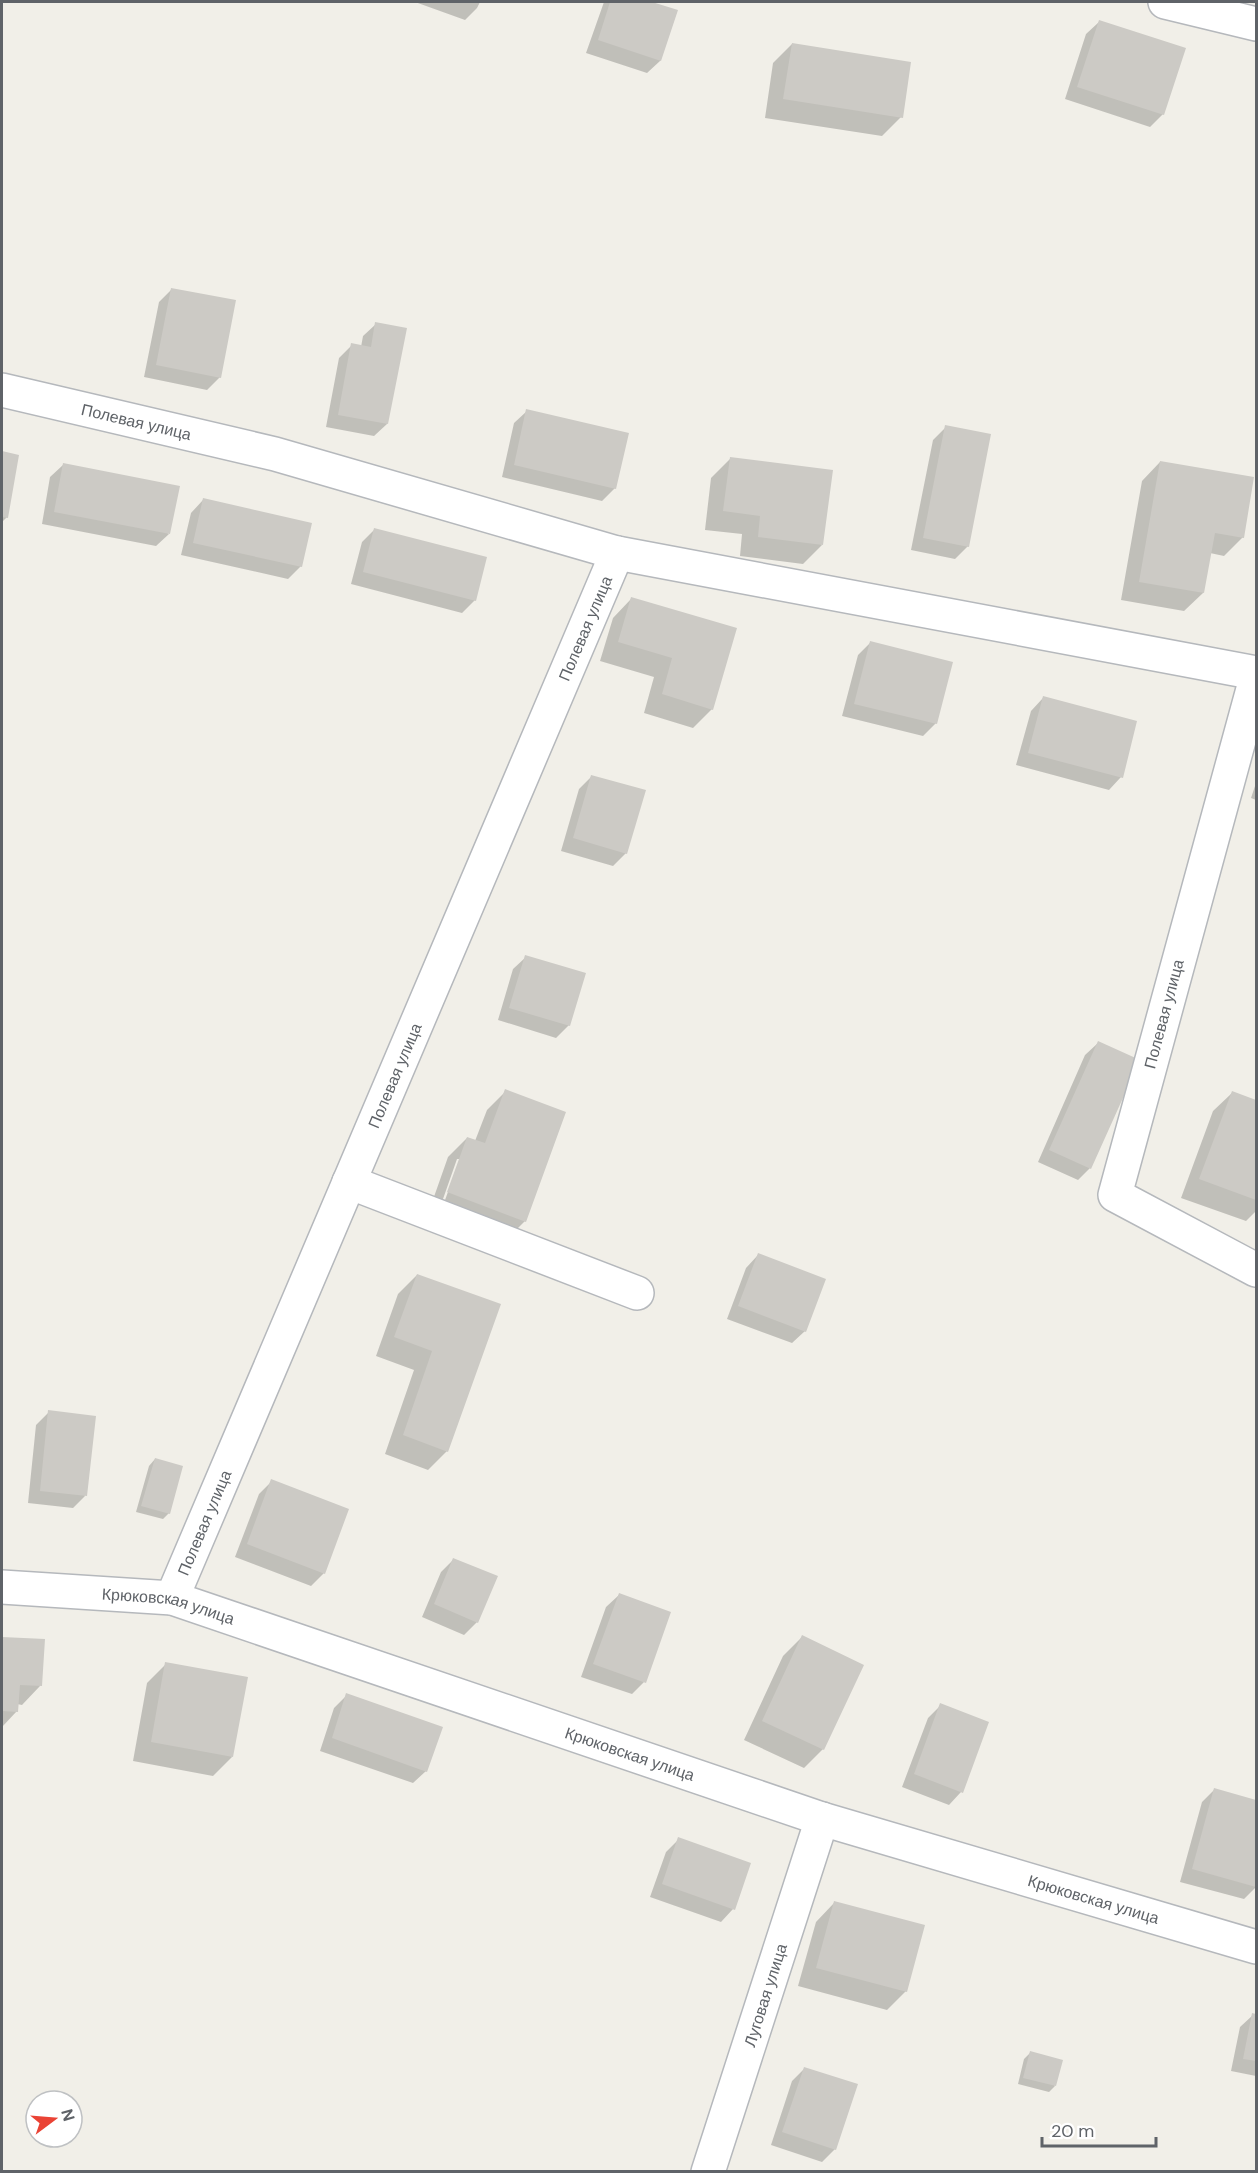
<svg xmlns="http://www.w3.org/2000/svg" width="1258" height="2173" viewBox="0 0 1258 2173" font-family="'DM Sans',sans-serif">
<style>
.shadow{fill:#0003;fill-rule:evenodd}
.building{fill:#cccac5}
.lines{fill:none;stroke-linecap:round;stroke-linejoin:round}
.minor-casing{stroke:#b5b8bc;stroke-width:36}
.minor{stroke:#fff;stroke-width:33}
.labels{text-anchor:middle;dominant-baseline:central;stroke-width:4.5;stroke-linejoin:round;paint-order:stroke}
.street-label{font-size:16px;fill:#5f6368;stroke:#fff}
</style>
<rect width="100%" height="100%" fill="#f1efe8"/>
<path class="shadow" d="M415 2H480L477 8 465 20Z
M604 2H647L677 11 660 61 647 73 586 53Z
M1099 22 1163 114 1150 127 1065 99 1086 34Z
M792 44 901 117 882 136 765 118 773 63Z
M171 290 220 377 207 390 144 377 159 302Z
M376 324 387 424 374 436 326 427 339 358 352 345 361 347 363 336Z
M527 411 615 488 602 501 502 477 514 423Z
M946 427 968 546 955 559 911 550 933 440Z
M2 453 18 456 7 517 2 522Z
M730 459 822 545 803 564 740 556 742 534 705 530 711 478Z
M1160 462 1243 537 1224 556 1210 553 1203 593 1184 611 1121 600 1142 481Z
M63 465 169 534 156 546 42 524 50 477Z
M203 500 301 566 288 579 181 555 191 513Z
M375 529 475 600 462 613 351 584 362 542Z
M631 599 712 709 693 728 644 713 654 677 600 661 613 618Z
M870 643 936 723 923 736 842 716 858 655Z
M1043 698 1121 777 1109 790 1016 765 1031 711Z
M592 776 626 853 613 866 561 851 579 789Z
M1256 783V800L1251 798Z
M526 957 569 1025 556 1038 498 1020 513 969Z
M1098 1043 1090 1168 1078 1180 1038 1162 1085 1055Z
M506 1091 525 1221 506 1240 429 1211 448 1157 467 1138 475 1141 487 1110ZM457 1159H460L445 1200 443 1199Z
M1232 1093 1256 1102V1211L1246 1221 1181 1198 1213 1111Z
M758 1255 805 1331 792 1343 727 1319 746 1268Z
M417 1275 499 1305 447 1451 428 1470 385 1454 414 1370 376 1356 398 1294Z
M49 1412 85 1496 73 1508 28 1503 36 1425Z
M155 1459 169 1513 163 1519 136 1512 149 1466Z
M272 1481 324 1573 311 1586 235 1557 259 1494Z
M453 1560 477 1622 464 1635 422 1617 441 1572Z
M619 1595 644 1682 632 1694 581 1677 606 1607Z
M802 1637 823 1749 804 1768 744 1740 783 1656Z
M2 1638 43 1641 40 1686 22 1705 17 1704V1711L2 1727Z
M166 1664 232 1757 213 1776 133 1761 147 1683Z
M347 1695 426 1771 413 1783 320 1751 334 1708Z
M941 1705 961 1792 949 1805 902 1787 928 1718Z
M1214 1790 1256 1801V1887L1244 1899 1180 1882 1202 1802Z
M679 1839 733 1909 721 1922 650 1897 666 1852Z
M834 1903 906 1991 887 2010 798 1986 816 1922Z
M1253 2015 1256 2016V2076L1231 2071 1240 2027Z
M1030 2053 1055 2086 1049 2092 1018 2084 1024 2059Z
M805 2068 835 2149 822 2162 771 2145 792 2081Z"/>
<path class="building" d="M610 2H652L678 10 661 61 598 40Z
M1099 20 1186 48 1164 115 1077 87Z
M792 43 911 62 903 118 783 99Z
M171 288 236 300 221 378 156 365Z
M375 322 407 328 388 424 338 415 351 343 371 347Z
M526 409 629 433 616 489 514 465Z
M945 425 991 434 969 547 923 538Z
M2 451 19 455 8 518 2 517Z
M730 457 833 470 823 545 758 537 760 516 723 511Z
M1160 461 1254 477 1244 538 1215 533 1204 593 1139 582Z
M63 463 180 486 170 534 54 512Z
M203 498 312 523 302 567 193 543Z
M374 528 487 557 476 601 363 572Z
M631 597 737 628 713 710 662 694 672 658 618 642Z
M870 641 953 662 937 724 854 704Z
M1043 696 1137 721 1123 778 1028 753Z
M591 775 646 790 627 854 573 838Z
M525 955 586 973 570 1026 509 1008Z
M1098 1041 1140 1060 1091 1169 1049 1150Z
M505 1089 566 1112 526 1222 447 1192 467 1137 485 1143Z
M1232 1091 1256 1100V1200L1199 1179Z
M758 1253 826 1279 806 1332 738 1306Z
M417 1274 501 1304 448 1452 403 1435 432 1351 394 1337Z
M48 1410 96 1416 87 1496 40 1491Z
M155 1458 183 1466 170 1514 141 1506Z
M271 1479 349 1509 325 1574 247 1544Z
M453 1558 498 1576 478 1623 434 1604Z
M619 1593 671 1612 646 1683 593 1664Z
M802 1635 864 1665 824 1750 762 1721Z
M2 1637 45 1639 42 1686 20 1685 18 1712 2 1711Z
M165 1662 248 1677 233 1757 151 1742Z
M346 1693 443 1727 427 1772 332 1738Z
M940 1703 989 1722 963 1793 914 1774Z
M1214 1788 1256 1800V1887L1192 1869Z
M678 1837 751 1863 735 1910 662 1884Z
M834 1901 925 1925 907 1992 816 1968Z
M1252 2013 1256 2014V2061L1243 2059Z
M1030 2051 1063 2060 1056 2086 1023 2078Z
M804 2067 858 2084 836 2150 782 2132Z"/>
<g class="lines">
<defs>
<g id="minor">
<path d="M1165 2 1256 24"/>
<path id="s1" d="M2 390 275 454 617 553 1256 673"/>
<path d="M1256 678 1115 1195 1256 1270"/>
<path d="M349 1182 637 1293"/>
<path id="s2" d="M2 1587 172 1598 822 1819 1256 1947"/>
<path id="s3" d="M172 1598 617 553"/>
<path id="s4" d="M708 2172 822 1819"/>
</g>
</defs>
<use href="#minor" class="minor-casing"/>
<use href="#minor" class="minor"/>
</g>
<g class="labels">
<g class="street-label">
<text stroke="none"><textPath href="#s1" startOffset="138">Полевая улица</textPath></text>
<text stroke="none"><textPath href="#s3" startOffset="1054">Полевая улица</textPath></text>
<text transform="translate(1164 1014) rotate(-75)">Полевая улица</text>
<text stroke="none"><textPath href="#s3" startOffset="568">Полевая улица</textPath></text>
<text stroke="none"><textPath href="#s3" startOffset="82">Полевая улица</textPath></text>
<text stroke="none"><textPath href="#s2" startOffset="168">Крюковская улица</textPath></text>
<text stroke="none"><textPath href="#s2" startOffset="654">Крюковская улица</textPath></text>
<text stroke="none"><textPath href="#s2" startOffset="1140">Крюковская улица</textPath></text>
<text stroke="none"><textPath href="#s4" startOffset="186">Луговая улица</textPath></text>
</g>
</g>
<rect width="1258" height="2173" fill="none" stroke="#5f6368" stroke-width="6"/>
<g transform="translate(54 2119) rotate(74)"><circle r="28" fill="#ffffff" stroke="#bfc1c3" stroke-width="1.5"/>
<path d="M0-4.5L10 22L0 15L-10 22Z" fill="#ea4335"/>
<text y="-9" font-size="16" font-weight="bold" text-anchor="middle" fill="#5f6368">N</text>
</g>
<path d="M1042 2137v9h114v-9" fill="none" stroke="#5f6368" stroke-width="3"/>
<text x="1051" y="2137" font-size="18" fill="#5f6368" stroke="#ffffff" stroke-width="4.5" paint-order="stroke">20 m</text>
</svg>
